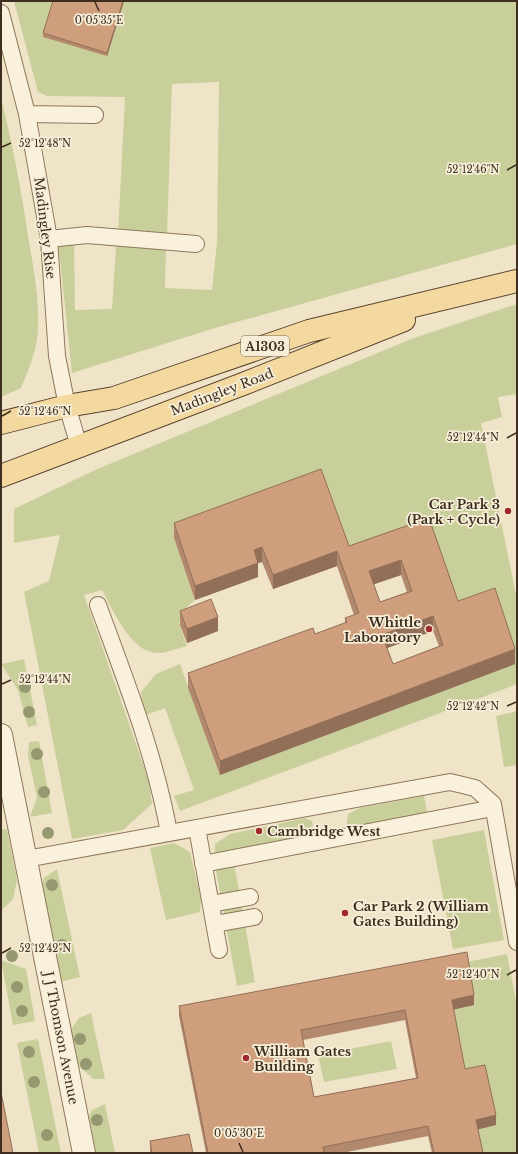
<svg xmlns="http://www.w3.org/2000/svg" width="518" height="1154" viewBox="0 0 518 1154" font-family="'Libre Baskerville',serif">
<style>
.green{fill:#c9cf9b}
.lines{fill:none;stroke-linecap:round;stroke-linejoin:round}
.service-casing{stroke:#8d765c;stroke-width:18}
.minor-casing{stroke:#8d765c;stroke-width:24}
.primary-casing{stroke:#5b4430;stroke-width:24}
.service{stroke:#faf1dc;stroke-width:16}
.minor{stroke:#faf1dc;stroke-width:22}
.primary{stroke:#f3d9a0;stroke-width:22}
.tree{fill:#96986f}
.wall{fill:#b2896c;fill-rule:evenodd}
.shaded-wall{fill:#916f58}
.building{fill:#cf9f7d;stroke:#916f58;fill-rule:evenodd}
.ticks{fill:none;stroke:#3d2e20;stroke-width:1.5}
.poi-dot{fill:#9e2a2b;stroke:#f7eed8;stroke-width:1.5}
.labels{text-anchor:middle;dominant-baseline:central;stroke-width:3.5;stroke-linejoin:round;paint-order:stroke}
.shield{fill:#f7eed8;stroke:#756857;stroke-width:1}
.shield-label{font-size:12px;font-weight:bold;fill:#3d2e20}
.street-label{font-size:13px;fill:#3d2e20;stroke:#f7eed8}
.poi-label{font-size:13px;font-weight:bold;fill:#3d2e20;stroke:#f7eed8;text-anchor:start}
.ticks-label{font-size:10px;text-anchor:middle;fill:#3d2e20;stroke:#f7eed8;stroke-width:3.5;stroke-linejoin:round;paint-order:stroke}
</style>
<rect width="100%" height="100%" fill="#f0e4c8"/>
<path class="green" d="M14 1H517V244L215 328 72 373 58 240 74 238 75 310 112 309 116 246 166 248 165 288 212 290 217 242 219 82 172 84 167 236 118 234 125 97 47 96 38 92Z
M1 98C13 146 22 194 29 242 34 270 39 299 38 327 38 348 29 369 21 388L1 397Z
M517 304V394L498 397 502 417 481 423 517 600V684L180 811 174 796 194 790 165 708 146 715 143 708 141 692 156 674 180 664 220 775 515 664 458 616 429 533 349 561 174 538 195 600 187 607 179 623 187 646C178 648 165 654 156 653 130 651 113 610 102 590L84 595 149 781 152 804 123 830 72 839 24 592 49 581 60 535 14 543V509L95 470 411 339Z
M24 659 37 725 28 727 18 690 1 664Z
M517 711V765L504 767 496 716Z
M39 741 52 813 30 817 37 797 28 756 29 742Z
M424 796 427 812 346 828 348 814 360 808Z
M305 818 312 821 314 834 232 851 255 982 237 986 214 860 215 844 230 834Z
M7 829 17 880 13 899 1 911V830Z
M484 830 504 940 453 949 432 840Z
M174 843 190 852 201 898 200 912 166 920 150 848Z
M57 869 80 977 60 982 40 894 44 878Z
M507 954 517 1006V1153H481L476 1130 496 1125 465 1079 452 1010 467 962Z
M1 960 26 969 35 1021 13 1025Z
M91 1013 105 1079H93L79 1066 70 1031 79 1018Z
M38 1039 61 1153H39L17 1043Z
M391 1041 397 1069 324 1082 318 1055Z
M105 1104 115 1153H91L85 1126 92 1110Z"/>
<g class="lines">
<defs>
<path id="service" d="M1 13 27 114 49 239 57 356 67 406 79 446
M27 114 95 115
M49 239 87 235 196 244
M98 605C125 679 155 754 169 833
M197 828 219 950
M26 859 450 782 475 788 493 804 517 942
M203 864 493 808
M211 904 250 897
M215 924 254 917"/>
<path id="minor" d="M1 735 84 1153"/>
<path id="primary" d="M1 423 67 406 114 398 309 331 517 281
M1 476 243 384 404 320"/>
</defs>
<use href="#service" class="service-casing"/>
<use href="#minor" class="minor-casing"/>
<use href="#primary" class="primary-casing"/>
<use href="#service" class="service"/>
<use href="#minor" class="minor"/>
<use href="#primary" class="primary"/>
</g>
<g class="tree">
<circle cx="25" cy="687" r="6"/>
<circle cx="29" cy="712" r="6"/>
<circle cx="37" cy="754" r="6"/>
<circle cx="44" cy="792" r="6"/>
<circle cx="48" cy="833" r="6"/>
<circle cx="52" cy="885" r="6"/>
<circle cx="62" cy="945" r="6"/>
<circle cx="12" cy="956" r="6"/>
<circle cx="17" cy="987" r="6"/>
<circle cx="22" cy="1011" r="6"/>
<circle cx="80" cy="1039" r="6"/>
<circle cx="29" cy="1052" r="6"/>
<circle cx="86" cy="1064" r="6"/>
<circle cx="34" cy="1082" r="6"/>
<circle cx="97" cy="1120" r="6"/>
<circle cx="47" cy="1135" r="6"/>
</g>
<path class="wall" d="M124 1 107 56 43 37V33Z
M429 518 458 601 515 664 220 775 188 688V673L315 634 345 623V618L354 615 337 566 273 589 262 562 258 563V577L195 600 174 538V523L349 546ZM401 575 407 592 380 602 374 584ZM433 631 439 646 393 664 387 648Z
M180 611 218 631 187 643 180 625Z
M516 788H517V802L516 798Z
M474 1005 453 1009 465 1069 496 1125 478 1129 483 1153H432L428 1136 342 1153H206L179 1016V1006ZM405 1020 416 1078 314 1097 303 1040Z
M150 1141 193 1152 195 1153H150Z"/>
<path class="shaded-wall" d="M123 1H124L107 56V53Z
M262 547V562L258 563V577L195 600V586L254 550Z
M337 551V566L273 589V575Z
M401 560V575L369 586V571Z
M433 616V631L382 650V635Z
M218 617V631L187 643V629Z
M515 649V664L220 775V761Z
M474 995V1005L452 1010V1000Z
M496 1115V1125L476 1130V1120Z"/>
<path class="building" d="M53 1H123L107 53 43 33Z
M321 469 349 546 429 518 458 601 495 588 515 649 220 761 188 673 313 628 315 634 347 622 345 618 359 613 337 551 273 575 262 547 254 550 258 563 195 586 174 523ZM401 560 412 591 380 602 369 571ZM433 616 443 645 393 664 382 635Z
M211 599 218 617 187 629 180 611Z
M467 952 474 995 452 1000 465 1069 485 1065 496 1115 476 1120 483 1153H434L428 1126 323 1147 324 1153H208L179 1006ZM405 1010 418 1078 314 1097 301 1030Z
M1 1092 13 1153H1Z
M189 1134 193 1153H152L150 1141Z"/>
<path class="ticks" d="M95 2 99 11M2 147 11 143M507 170 516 165M2 416 11 411M507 438 516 433M2 684 11 680M507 706 516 702M2 953 11 948M507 975 516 970M239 1143 243 1152"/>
<g class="poi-dot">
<circle cx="508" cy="511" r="4"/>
<circle cx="429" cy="629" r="4"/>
<circle cx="259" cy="831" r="4"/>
<circle cx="345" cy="913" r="4"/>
<circle cx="246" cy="1058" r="4"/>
</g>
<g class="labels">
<rect class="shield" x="241" y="336" width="48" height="20" rx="3"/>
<g class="shield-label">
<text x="265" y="346">A1303</text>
</g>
<g class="street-label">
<text transform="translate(45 228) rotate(83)">Madingley Rise</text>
<text transform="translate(222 392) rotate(-21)">Madingley Road</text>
<text transform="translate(61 1038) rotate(79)">J J Thomson Avenue</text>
</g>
<g class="poi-label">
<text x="500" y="504" text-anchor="end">Car Park 3<tspan x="500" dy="15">(Park + Cycle)</tspan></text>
<text x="421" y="622" text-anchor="end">Whittle<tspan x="421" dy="15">Laboratory</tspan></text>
<text x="267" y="831">Cambridge West</text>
<text x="353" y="906">Car Park 2 (William<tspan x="353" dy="15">Gates Building)</tspan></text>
<text x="254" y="1051">William Gates<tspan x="254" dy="15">Building</tspan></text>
</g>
</g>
<g class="ticks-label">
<text x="99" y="24">0°05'35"E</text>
<text x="45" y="147">52°12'48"N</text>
<text x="473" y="173">52°12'46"N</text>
<text x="45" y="415">52°12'46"N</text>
<text x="473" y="441">52°12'44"N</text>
<text x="45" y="683">52°12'44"N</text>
<text x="473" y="710">52°12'42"N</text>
<text x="45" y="952">52°12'42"N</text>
<text x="473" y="978">52°12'40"N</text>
<text x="239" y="1137">0°05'30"E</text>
</g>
<rect width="518" height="1154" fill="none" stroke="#3d2e20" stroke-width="4"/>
</svg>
